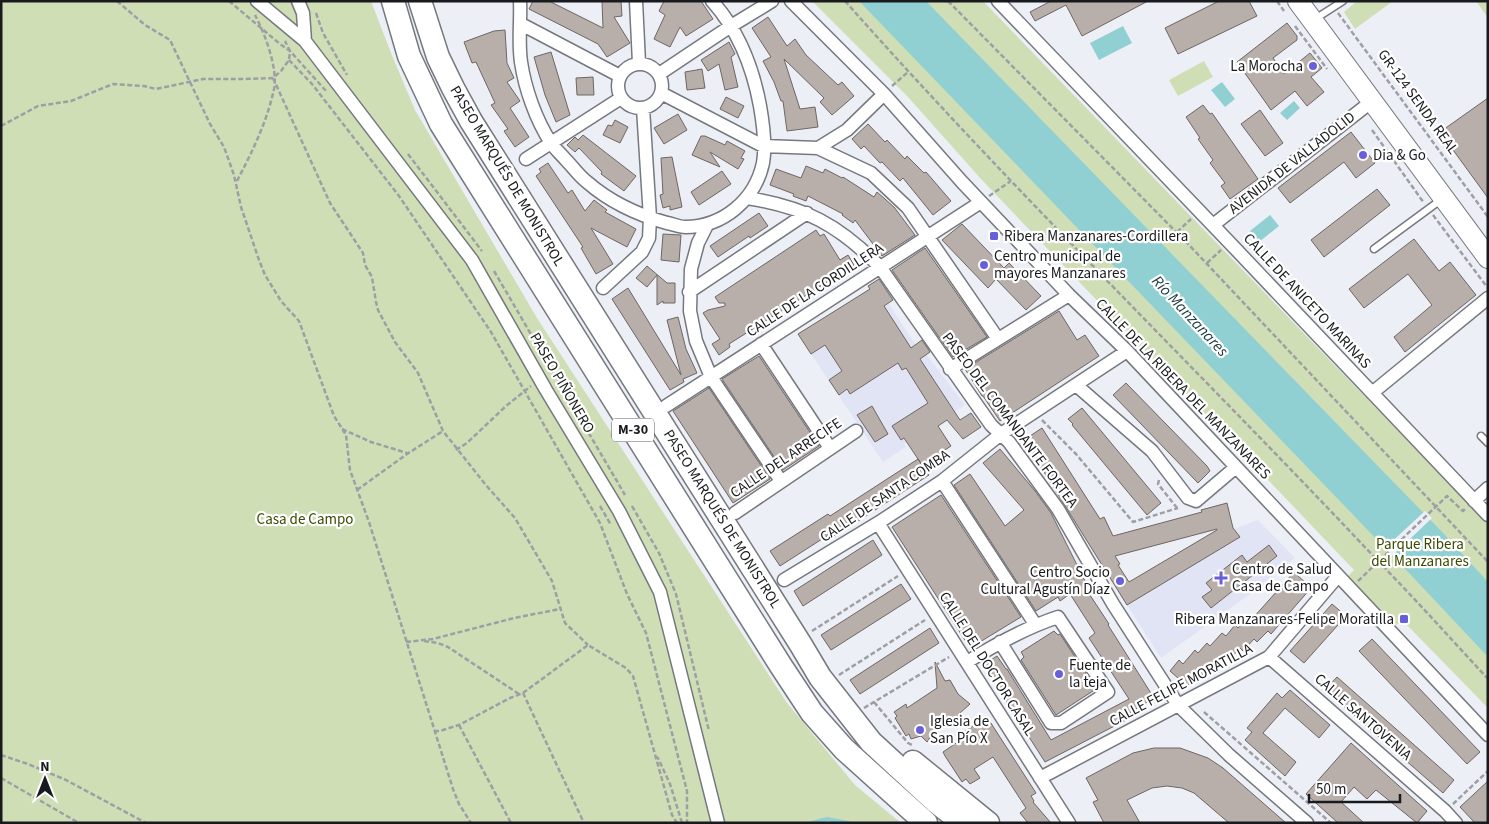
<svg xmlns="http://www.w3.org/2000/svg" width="1489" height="824" viewBox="0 0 1489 824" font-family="'Source Sans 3',sans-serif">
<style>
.built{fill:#e1e4f4}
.green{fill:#d0deb6}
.water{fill:#91d0d2}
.pier{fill:#edeff7}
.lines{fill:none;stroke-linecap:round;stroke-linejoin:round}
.stream{stroke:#91d0d2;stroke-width:4}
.building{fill:#b8afab;stroke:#6d6662;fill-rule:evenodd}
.service-casing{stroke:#76787f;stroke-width:9}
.minor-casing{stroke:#76787f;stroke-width:15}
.primary-casing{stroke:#76787f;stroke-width:22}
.motorway-casing{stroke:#76787f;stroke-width:25}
.path{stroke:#9d9fa5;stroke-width:2.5;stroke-dasharray:5 2.5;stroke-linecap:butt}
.service{stroke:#fff;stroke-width:6}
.minor{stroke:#fff;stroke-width:12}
.primary{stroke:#fff;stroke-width:20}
.motorway{stroke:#fff;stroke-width:22}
.poi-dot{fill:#6760d9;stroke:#fff;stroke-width:2}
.labels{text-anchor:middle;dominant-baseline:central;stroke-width:4.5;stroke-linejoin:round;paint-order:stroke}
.shield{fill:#fff;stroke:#5e5f61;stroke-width:1}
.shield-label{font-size:14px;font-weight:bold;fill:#191a1d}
.poi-label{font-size:15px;fill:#191a1d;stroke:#fff;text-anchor:start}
.street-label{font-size:15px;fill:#191a1d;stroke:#fff}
.park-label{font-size:15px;fill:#394a00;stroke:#fff}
.water-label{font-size:16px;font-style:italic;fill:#183839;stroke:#fff}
</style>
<rect width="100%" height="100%" fill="#edeff7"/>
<path class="built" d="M889 304 915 344 918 343 965 405 904 444 906 447 883 462 811 354Z
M1258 520 1295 558 1246 597 1161 658 1127 605 1239 538 1234 529Z"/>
<path class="green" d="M1 1H371L391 53 415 110 537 318 787 703 855 785 901 823H1Z
M812 1H983L1488 524V708L1404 622 1395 625 1348 576 1354 570 981 179 908 97Z
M1357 1H1393L1355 29 1344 12Z
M1476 1H1488V18Z
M1204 61 1213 77 1178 96 1169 80Z"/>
<path class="water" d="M859 1H926L1446 536 1488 582V657L1410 574Z
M1123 26 1132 43 1099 60 1090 43Z
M1222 82 1235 99 1225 107 1211 90Z
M1294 101 1300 108 1287 120 1280 113Z
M1270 215 1279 226 1259 242 1250 231Z"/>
<path class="pier" d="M1425 511 1432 518 1391 557 1384 549Z"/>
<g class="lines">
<path class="stream" d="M812 823 827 819 848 823"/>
</g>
<path class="building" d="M533 1H549L603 28 602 1H621L622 16 614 17 630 43 607 57 598 44 529 9Z
M664 1H701L713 19 686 36 680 27 670 47 654 39 665 15 659 11Z
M1051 1H1148L1082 36 1066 5 1035 21 1030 12Z
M1219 1H1249L1257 16 1178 54 1165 28Z
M768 17 787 46 795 39 806 55 838 85 842 82 854 96 832 115 820 102 824 98 784 59 800 109 815 107 818 127 787 131 783 101H781L774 82 763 61 771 57 752 28Z
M1287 23 1297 36V40L1273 58 1284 74 1310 53 1322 68 1311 77 1324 92 1307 106 1295 91 1271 110 1237 62Z
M505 30 507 63 514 78 507 82 520 101 510 108 529 137 515 147 504 131 508 129 491 105 495 103 476 62 472 63 464 42 494 31Z
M729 42 735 54 731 57 738 87 725 90 719 64 708 71 701 60Z
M551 52 570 115 556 122 545 95 534 57Z
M702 69 705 88 687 90 685 72Z
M593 77 594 95H577L576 78Z
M726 97 744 106 738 118 720 109Z
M1488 98V198L1440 132Z
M1203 105 1210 114 1212 113 1258 179 1230 199 1221 186 1225 183 1210 163 1213 160 1198 139 1200 138 1186 117Z
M1260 110 1283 143 1265 156 1241 124Z
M678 114 687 130 664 144 654 128Z
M615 120 628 127 620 143 603 135 608 125 612 126Z
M868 124 885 142 887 140 905 159 907 156 924 173 926 172 951 201 933 215 903 178 900 181 882 162 880 163 864 146 861 149 852 139Z
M1351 132 1375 163 1356 178 1344 162 1290 203 1278 188Z
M583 135 636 176 624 191 601 174 602 172 579 148 575 152 567 145 575 137 578 140Z
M701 136H705L725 145 727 141 745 151 741 158 744 159 738 169 710 152 720 167 692 155Z
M672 157 682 207 670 210V206L663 208 660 195 663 194 661 158Z
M548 163 568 193 572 190 585 211 594 200 607 210 605 212 636 229 627 247 591 228 613 264 596 274 581 248 583 247 536 176 541 172 539 169Z
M806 166 823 173 825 169 842 178 843 177 874 197 877 192 894 207 915 235 882 256 855 220 853 223 842 215 843 214 808 196 806 201 793 196 794 194 770 185 776 169 801 178Z
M722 171 731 184 699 205 691 192Z
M1377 189 1390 205 1324 257 1311 240Z
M759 213 768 226 750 238 749 236 718 257 710 246Z
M962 224 1004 268 1009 263 1041 296 1026 310 996 279 988 288 942 240Z
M816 230 820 236 824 234 840 260 848 255 854 265 729 344 730 347 719 355 712 344 720 339 703 313 708 310 725 306V303H719L715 297Z
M663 234 681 235 679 262 661 260Z
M1414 239 1439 271 1450 262 1476 295 1405 352 1394 337 1432 305 1408 274 1364 308 1349 289Z
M925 248 987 337 953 357 892 270Z
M647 266 667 283H675V303H663V301L657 305V275L647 287 636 278Z
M879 279 893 300 884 306 911 348 922 340 930 352 920 359 960 420 971 413 981 427 963 439 947 420 938 426 951 446 922 465 904 438 901 440 892 426 928 403 906 368 902 370 898 363 850 394 847 389 839 395 829 380 842 371 825 345 811 354 798 334 870 289 868 286Z
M628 288 681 375 667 320 678 317 686 349 697 373 683 379 684 382 670 390 612 299Z
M1059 311 1077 340 1085 335 1099 356 1000 421 983 396H982L965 369Z
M759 356 819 446 783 470 722 379Z
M1126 383 1207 466 1210 471 1198 483 1113 395Z
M709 388 770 479 733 503 673 411Z
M872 406 888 434 875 442 857 415Z
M1082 408 1161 503 1147 515 1072 425 1073 424 1068 419Z
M1042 428 1100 519 1104 517 1113 536 1202 512 1201 510 1227 503 1233 528 1240 537 1127 605 1024 440ZM1217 529V530L1129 582 1118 565 1120 564 1115 556Z
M1000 449 1035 491 1051 513 1085 581 1082 583 1109 624 1108 625 1154 698 1126 715 1128 719 1045 762 983 665 997 656 1006 669H1007L1051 740 1129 699 1089 638 1095 633 1070 594 1060 601 1058 597 1036 611 954 485 970 474 1005 526 1024 510 983 463Z
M918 459 929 475 835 536 833 532 780 566 770 551 828 514 830 516Z
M941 495 1021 617 970 648 892 527Z
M873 540 882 555 803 606 794 591Z
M1269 545 1277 556 1211 608 1202 597 1212 590 1206 583 1242 555 1247 562Z
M1294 572 1311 588 1271 634 1268 631 1257 642 1254 639 1243 651 1240 648 1229 660 1226 656 1215 669 1211 665 1201 677 1198 674 1187 686 1170 671 1179 660 1183 664 1195 650 1198 653 1207 643 1210 646 1222 633 1226 636 1235 625 1238 628 1250 615 1253 618Z
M901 584 911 599 831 650 821 635Z
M1332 604 1346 616 1304 663 1290 651Z
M930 628 939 643 860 694 850 680Z
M1054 631 1058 635 1060 634 1096 689 1056 715 1021 660 1024 657 1021 652Z
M1372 639 1480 752 1467 764 1359 651Z
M935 662 945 681 950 680 958 694 970 704 960 713 961 715 934 732 927 742 921 736 911 739 909 734 906 736 895 718 897 716 894 712 906 704 907 708 937 688Z
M1337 677 1454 780 1443 793 1325 690Z
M1290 690 1330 725 1319 738 1285 708 1263 733 1296 762 1285 776 1245 740 1252 732 1247 728 1277 693 1282 698Z
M987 717 1036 793 1031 796 1034 801 1033 802 1051 823H1028L1020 813 1026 808 993 757 974 769 980 778 970 784 966 779 962 782 945 756 943 752 965 737 962 733Z
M1351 743 1427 811 1417 823 1376 790 1367 799 1354 787 1341 802 1364 823H1338L1306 794Z
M1154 748H1180L1208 758 1223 768 1286 823H1229L1194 793 1182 788 1167 786 1152 788 1127 800 1140 823H1104L1093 802 1098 800 1086 778 1133 753Z
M1488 781V823H1475L1460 807Z"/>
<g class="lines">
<defs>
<path id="service" d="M1315 19 1343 1
M1374 249 1442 199
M1481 436 1488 443"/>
<path id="minor" d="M257 1 305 41
M298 1 303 13 305 41 472 260 546 390 619 511 660 592 718 823
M520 1C521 21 518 42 521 62 525 89 536 120 551 143 555 149 561 154 566 160 573 167 579 176 587 182 610 202 638 215 667 223 673 224 679 227 685 227 723 227 755 200 763 163 766 146 763 123 760 106 753 68 739 31 712 1
M636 1 639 63
M791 1 884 94 962 182 1069 295 1127 351 1488 735
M998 1 1229 242 1488 515
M521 24 620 76
M618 86a22 22 0 1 1 44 0a22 22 0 1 1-44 0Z
M659 74 731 26 772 1
M661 93 763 146 818 148 871 173 908 208 998 339
M818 148 847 130 884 94
M526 159 621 98
M747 198C805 207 839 225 880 267L991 425 1009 442 1058 509 1113 604 1178 705 1229 755 1307 823
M707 225 698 243 691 269 690 311 696 341 711 377 781 481
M1213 225 1371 102
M603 288 642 252 649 238 650 218 643 108
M689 292 807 213
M761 344 830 448
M950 369 1069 295
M1076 385 1152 451 1188 498 1196 501 1236 467
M1372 393 1488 298
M666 406 981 202
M942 481 1035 624
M1474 501 1488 488
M735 513 856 431
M878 523 1069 823
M784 580 878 523 942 481 1001 434 1127 351
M1269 657 1445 811 1456 823
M967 662C996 644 1025 628 1058 617L1108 692 1061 723H1051L1000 642
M1040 778 1269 657 1338 576"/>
<path id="primary" d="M1298 1 1488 258"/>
<path id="motorway" d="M393 1 409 56 441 124 781 666 812 713 844 749 926 823
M420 1 438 57 453 88 471 121 801 645 820 677 871 742 935 801 963 823
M913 762 988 823"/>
</defs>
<use href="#service" class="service-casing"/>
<use href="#minor" class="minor-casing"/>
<use href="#primary" class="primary-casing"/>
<use href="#motorway" class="motorway-casing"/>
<path class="path" d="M117 1 145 25 170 40 210 124 224 147 234 175 241 207 259 260 265 275 281 301 299 321 334 416 346 435 350 470 369 522 453 789 459 804 471 823
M229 1 280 44 290 51 327 92
M845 1C1016 194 1202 374 1379 562 1416 600 1452 640 1488 679
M948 1 1190 246 1488 562
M1277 1 1284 11
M316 13 323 33 347 75
M1338 13 1488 217
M1295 26 1327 69
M289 60 312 84 399 196 491 332 600 523 627 594 646 633 687 791V823
M273 78 330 203 363 253 365 265 372 277 376 302 378 310 395 342 418 373 443 431 485 484 515 518 552 581 565 623 588 645
M892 86 908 72
M1 126 38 106 71 101 113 84 144 86 156 89 203 79H245L273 78 281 71 289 60 290 51 285 41
M1372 130 1424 203
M408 154 482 251
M237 181C252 152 267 122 274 89 278 68 265 34 255 15
M989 196 1011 181
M1433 215 1487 287
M1177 232 1191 219
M1207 263 1221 250
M494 271 625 495
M1042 420 1076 454 1133 522 1178 508
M342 429 371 442 407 453
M456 450 467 443 506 406 531 386
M1159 480 1158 484 1177 508
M357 490 407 454 443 431
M600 506 611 525
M632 506 659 553 676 594 709 731
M1358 581 1447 496 1463 511 1465 509
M812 631 898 576
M424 641 438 643 448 647 519 694
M406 642 433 639 514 618 560 609
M839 675 925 620
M523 693 584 823
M874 702 908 743 912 745
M864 708 949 657
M1204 712 1331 823
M459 725 511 823
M434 731H440L459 725 510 698 523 693 588 645 626 668 633 676 672 815 677 823
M1 755 28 764 66 780 146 823
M655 757 658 758 670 784 682 823
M1 778 79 823
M1453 804 1488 771"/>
<use href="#service" class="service"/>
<use href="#minor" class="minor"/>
<use href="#primary" class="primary"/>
<use href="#motorway" class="motorway"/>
</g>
<g class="poi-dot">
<circle cx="1313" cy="66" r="5"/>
<circle cx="1363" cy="155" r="5"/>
<rect x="989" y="231" width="10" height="10" rx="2.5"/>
<circle cx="984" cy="265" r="5"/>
<path d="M1218.5 570.5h5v5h5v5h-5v5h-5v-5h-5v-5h5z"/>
<circle cx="1120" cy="581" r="5"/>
<rect x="1399" y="614" width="10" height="10" rx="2.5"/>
<circle cx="1059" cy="674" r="5"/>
<circle cx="920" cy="730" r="5"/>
</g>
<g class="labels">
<rect class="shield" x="612" y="418.5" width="42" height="23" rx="4"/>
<g class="shield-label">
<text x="633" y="430">M-30</text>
</g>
<g class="poi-label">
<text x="1303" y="66" text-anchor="end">La Morocha</text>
<text x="1373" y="155">Dia &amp; Go</text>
<text x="1004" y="236">Ribera Manzanares-Cordillera</text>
<text x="994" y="256">Centro municipal de<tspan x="994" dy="17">mayores Manzanares</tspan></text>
<text x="1232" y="569">Centro de Salud<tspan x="1232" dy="17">Casa de Campo</tspan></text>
<text x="1110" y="572" text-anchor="end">Centro Socio<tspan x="1110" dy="17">Cultural Agustín Díaz</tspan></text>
<text x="1394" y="619" text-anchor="end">Ribera Manzanares-Felipe Moratilla</text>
<text x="1069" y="665">Fuente de<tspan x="1069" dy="17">la teja</tspan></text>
<text x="930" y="721">Iglesia de<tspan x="930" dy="17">San Pío X</tspan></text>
</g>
<g class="street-label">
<text transform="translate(1418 102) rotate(54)">GR-124 SENDA REAL</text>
<text transform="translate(1292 163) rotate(-38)">AVENIDA DE VALLADOLID</text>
<text transform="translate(507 176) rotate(59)">PASEO MARQUÉS DE MONISTROL</text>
<text transform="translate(815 290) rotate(-33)">CALLE DE LA CORDILLERA</text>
<text transform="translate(1307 301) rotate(47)">CALLE DE ANICETO MARINAS</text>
<text transform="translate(562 383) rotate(60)">PASEO PIÑONERO</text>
<text transform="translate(1183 389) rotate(46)">CALLE DE LA RIBERA DEL MANZANARES</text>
<text transform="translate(1010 420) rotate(53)">PASEO DEL COMANDANTE FORTEA</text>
<text transform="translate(786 458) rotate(-34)">CALLE DEL ARRECIFE</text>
<text transform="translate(885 496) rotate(-34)">CALLE DE SANTA COMBA</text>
<text transform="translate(722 519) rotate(58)">PASEO MARQUÉS DE MONISTROL</text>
<text transform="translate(987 664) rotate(58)">CALLE DEL DOCTOR CASAL</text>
<text transform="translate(1181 685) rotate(-28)">CALLE FELIPE MORATILLA</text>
<text transform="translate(1363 717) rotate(41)">CALLE SANTOVENIA</text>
</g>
<g class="park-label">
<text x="305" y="519">Casa de Campo</text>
<text x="1420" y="544">Parque Ribera<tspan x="1420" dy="17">del Manzanares</tspan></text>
</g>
<g class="water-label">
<text transform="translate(1190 316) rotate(47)">Río Manzanares</text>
</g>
</g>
<rect width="1489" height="824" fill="none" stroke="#191a1d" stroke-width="5"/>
<g transform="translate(45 779)" stroke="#ffffff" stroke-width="4" paint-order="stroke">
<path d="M0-4L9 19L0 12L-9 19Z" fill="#191a1d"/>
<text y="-8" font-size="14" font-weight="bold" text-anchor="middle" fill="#191a1d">N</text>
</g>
<path d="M1309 794v8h91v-8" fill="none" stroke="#191a1d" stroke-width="2.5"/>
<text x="1316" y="794" font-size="15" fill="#191a1d" stroke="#ffffff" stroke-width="4" paint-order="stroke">50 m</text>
</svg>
